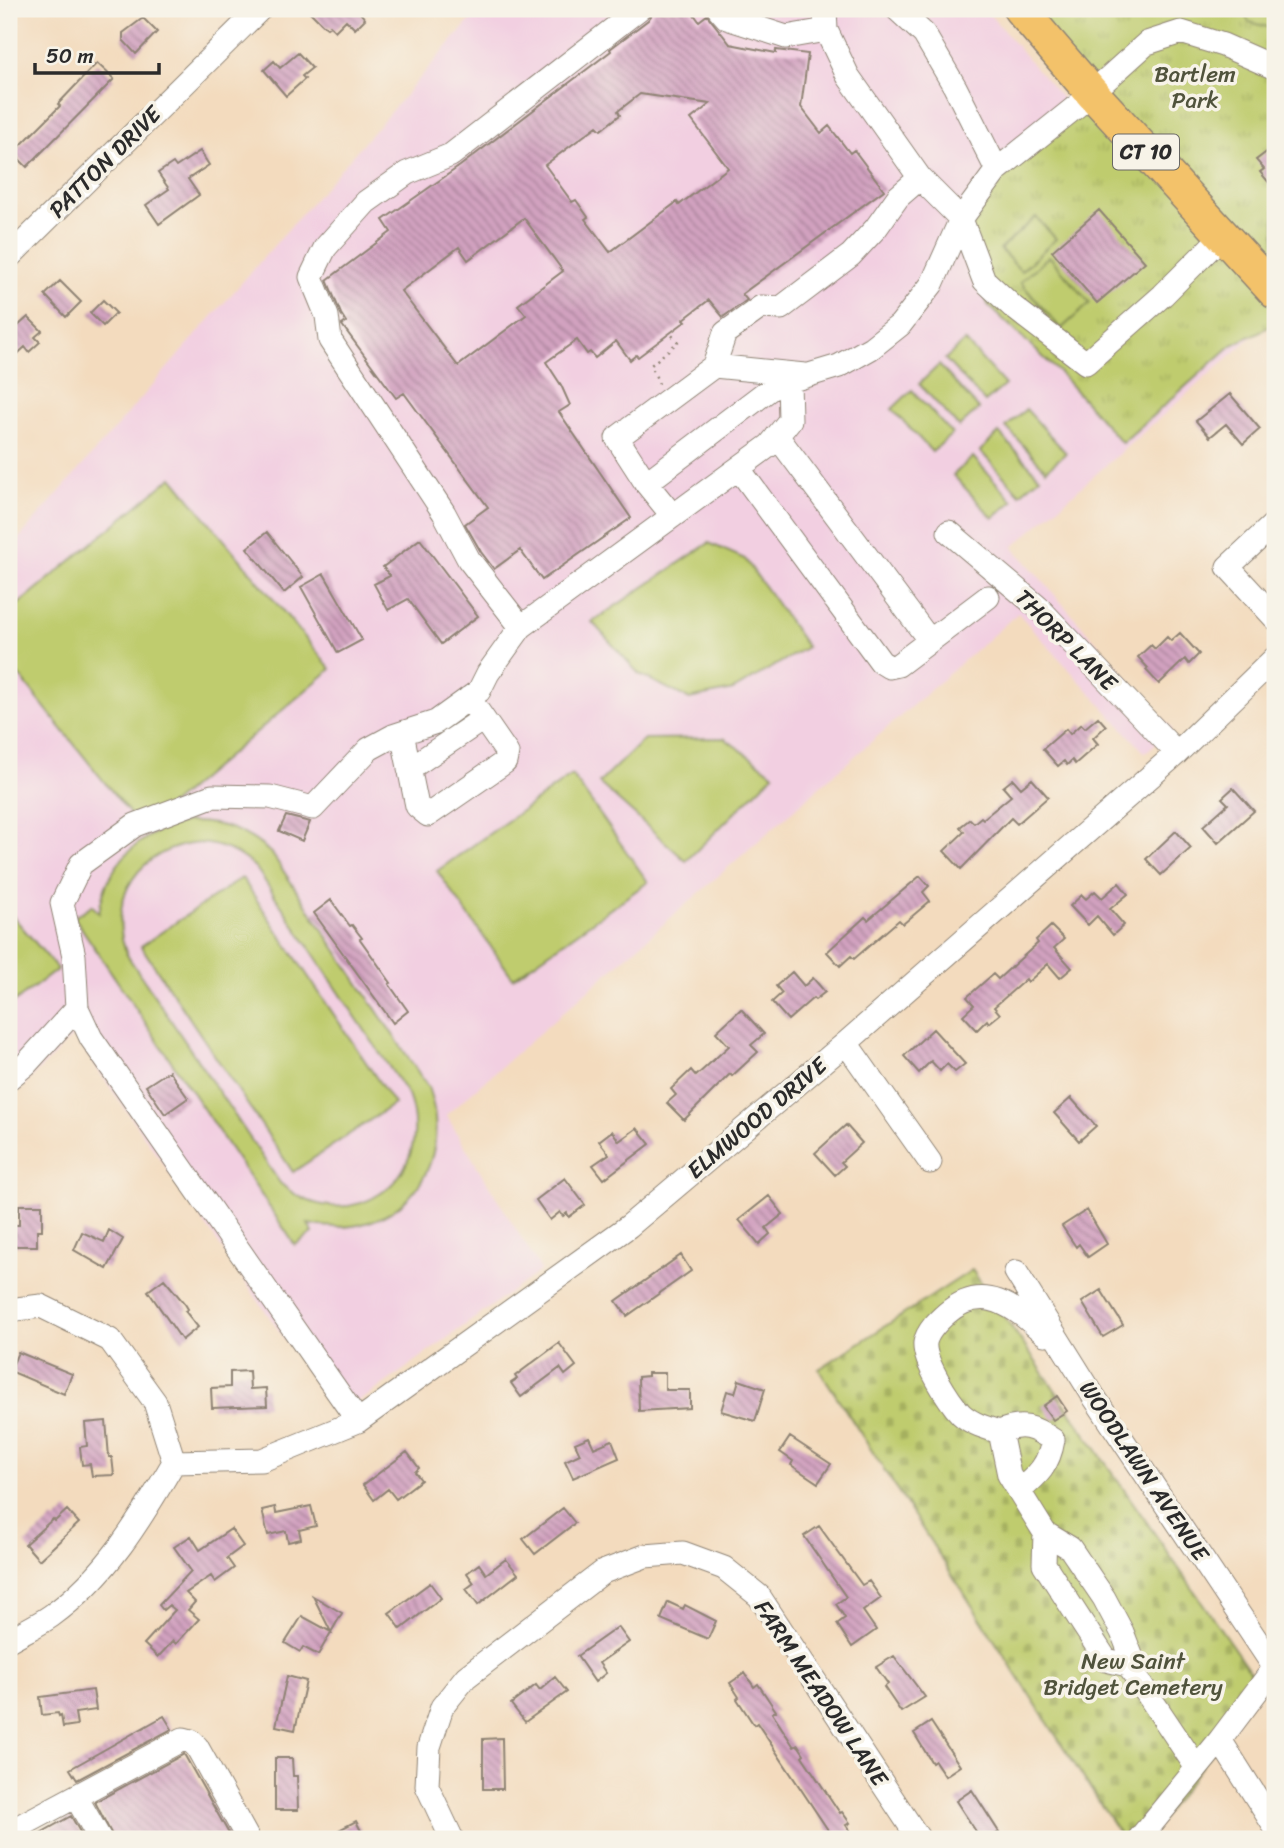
<svg xmlns="http://www.w3.org/2000/svg" width="1284" height="1848" viewBox="0 0 1284 1848" font-family="Sriracha,sans-serif">
<style>
.built{fill:#f2cfe1}
.cemetery{fill:url(#cemetery-stones);stroke:#757c4c;stroke-width:2}
.park{fill:url(#park-tufts);stroke:#757c4c;stroke-width:2}
.pitch{fill:#bfcc6e;stroke:#757c4c;stroke-width:2;fill-rule:evenodd}
.building{fill:url(#building-back-hatch);fill-rule:evenodd}
.lines{fill:none;stroke-linecap:round;stroke-linejoin:round}
.minor-casing{stroke:#8f8374;stroke-width:25}
.highway-casing{stroke:#8f8374;stroke-width:36}
.path{stroke:#8f8374;stroke-width:2.5;stroke-dasharray:2 5;stroke-linecap:butt}
.minor{stroke:#fff;stroke-width:23}
.highway{stroke:#f3c26a;stroke-width:33}
.labels{text-anchor:middle;dominant-baseline:central;stroke-width:7;stroke-linejoin:round;paint-order:stroke}
.shield{fill:#f7f3e8;stroke:#686764;stroke-width:2}
.shield-label{font-size:21px;font-weight:bold;fill:#2b2b2b}
.park-label{font-size:23px;fill:#50533c;stroke:#f7f3e8}
.street-label{font-size:23px;fill:#2b2b2b;stroke:#f7f3e8}
</style>
<defs>
<pattern id="cemetery-stones" width="16" height="16" patternUnits="userSpaceOnUse" patternTransform="scale(1.75)"><rect width="16" height="16" fill="#bfcc6e"/><path d="M2 7V4a2 2 0 0 1 4 0v3zM10 15v-3a2 2 0 0 1 4 0v3z" fill="#a4af5f"/></pattern>
<pattern id="park-tufts" width="24" height="20" patternUnits="userSpaceOnUse" patternTransform="scale(1.75)"><rect width="24" height="20" fill="#bfcc6e"/><path d="M3 7l-1-3M5 7V3M7 7l1-3M15 17l-1-3M17 17v-4M19 17l1-3" fill="none" stroke="#a4af5f"/></pattern>
<pattern id="building-back-hatch" width="6" height="6" patternUnits="userSpaceOnUse" patternTransform="scale(1.75)"><rect width="6" height="6" fill="#d2a2c0"/><path d="M-1 5l2 2M0 0l6 6M5-1l2 2" fill="none" stroke="#ab849c"/></pattern>
</defs>
<rect width="100%" height="100%" fill="#f7f3e8"/>
<filter id="ink" filterUnits="userSpaceOnUse"><feTurbulence type="fractalNoise" baseFrequency=".0143" numOctaves="2"/><feDisplacementMap in="SourceGraphic" scale="14" xChannelSelector="R" yChannelSelector="G"/><feConvolveMatrix kernelMatrix="1 2 1 2 8 2 1 2 1" color-interpolation-filters="sRGB"/></filter>
<filter id="wash" filterUnits="userSpaceOnUse"><feTurbulence type="fractalNoise" baseFrequency=".00686" numOctaves="4" result="noise"/><feDisplacementMap in="SourceGraphic" scale="28" xChannelSelector="R" yChannelSelector="G"/><feGaussianBlur stdDeviation="1.57" result="paint"/><feColorMatrix in="noise" values="0 0 0 0 0 0 0 0 0 0 0 0 0 0 0 0 0 1.4 0 .05"/><feComposite in="paint" operator="in"/></filter>
<g filter="url(#wash)">
<rect width="100%" height="100%" fill="#f3dbbe"/>
<path class="built" d="M480 9H985L1261 329 1013 547 1172 729 1145 753 1018 613 446 1115 541 1270 369 1395 336 1413 74 1035 9 1100V550Z"/>
<path class="cemetery" d="M972 1270 1260 1686 1147 1839H1123L819 1369Z"/>
<path class="park" d="M1020 9H1275V324L1232 345 1122 443 1059 372 988 305 961 219 1092 93Z"/>
<path class="pitch" d="M1242 9H1275V29L1249 22Z
M1036 217 1056 239 1021 271 1000 249Z
M1049 256 1090 303 1061 329 1020 282Z
M965 341 1005 385 985 402 945 359Z
M939 365 979 409 959 427 919 384Z
M912 390 952 434 932 452 892 409Z
M1026 409 1066 453 1046 470 1006 427Z
M999 433 1040 477 1020 494 980 451Z
M973 457 1013 501 993 518 953 475Z
M172 477 331 669 142 829 9 663V612Z
M709 543 745 559 807 647 733 690 689 699 639 674 592 622Z
M724 738 774 774 686 861 599 783 644 739Z
M572 775 648 882 513 978 437 871Z
M187 822C221 821 247 831 272 854L428 1087C458 1171 395 1243 308 1224L313 1233 295 1245 74 917 92 905 99 913C106 864 139 832 187 822ZM200 843C223 845 239 853 256 868L408 1095C439 1179 348 1243 280 1183L127 955C105 898 140 847 200 843Z
M242 878 394 1104 293 1172 141 946Z
M9 912 58 969 9 1006V911Z"/>
<g id="blocks">
<path class="building" d="M307 9H357L365 19 355 29 346 20 335 31 330 26 327 28 323 25Z
M656 9H690L699 21 707 15 730 44 776 53V50L808 54 801 107 821 133 829 126 850 153 854 150 884 190 742 294 747 300 723 317 709 300 684 319 686 321 638 357 636 355 630 360 616 341 595 358 590 352 587 354 577 340 546 362 561 385 570 405 559 412 631 518 542 580 520 550 494 569 481 552 465 524 488 507 404 393 396 398 342 325 346 322 341 314 327 280 391 232 383 220 460 166 611 51 610 49 648 20ZM640 94 710 104 691 119 728 168 679 205 677 202 610 252 585 219 588 217 576 200 572 202 545 165 597 126 601 130 620 115 618 111ZM524 218 563 271 518 305 526 315 458 366 401 291 459 247 468 260Z
M143 18 157 32 136 54 123 40V33Z
M298 53 312 68 302 76 305 79 286 96 264 70 274 61 280 68Z
M97 63 114 79 27 167 13 153 60 106 58 104Z
M1269 150 1275 157V190L1260 172 1264 169 1256 160Z
M200 151 209 165 188 179 199 195 159 224 146 205 169 189 158 173 173 163 176 167Z
M1099 210 1145 262 1097 303 1052 251Z
M60 281 81 302 66 317 45 295Z
M103 300 116 313 103 326 90 313Z
M28 317 42 331 35 337 40 342 29 352 25 347 9 362V331L16 324 18 326Z
M1230 394 1260 429 1243 444 1226 424 1210 437 1196 421Z
M267 532 303 577 284 593 247 548Z
M420 539 478 616 441 644 408 599 388 610 374 584 390 576 383 567Z
M324 574 362 640 338 653 301 587Z
M1180 633 1199 654 1189 664 1185 659 1159 684 1146 670 1148 668 1138 657 1151 645 1155 649 1167 637 1171 641Z
M1098 717 1106 726 1093 738 1098 744 1075 764 1072 760 1067 765 1064 761 1058 766 1043 749 1066 729 1070 734 1081 724 1085 728Z
M1013 779 1021 788 1032 779 1048 797 1017 824 1011 818 961 869 944 851 964 832 960 827 970 819 974 823 981 817 983 819 1011 796 1003 787Z
M1233 788 1254 811 1218 843 1203 826 1228 804 1222 798Z
M286 816 310 822 302 841 279 831Z
M1176 831 1191 848 1161 875 1146 859Z
M920 876 929 886 923 892 930 901 903 924 899 920 854 959 851 956 840 966 827 952 865 917 868 920Z
M1119 883 1128 894 1110 909 1124 925 1113 935 1097 916 1088 925 1070 906 1082 895 1086 899 1095 891 1102 898Z
M331 900 350 926 352 925 362 938 360 939 391 983 389 984 408 1011 393 1023 314 913Z
M1051 926 1064 939 1054 948 1072 968 1060 978 1048 964 1028 982 1026 979 994 1007 1000 1014 989 1023 987 1020 977 1030 963 1015 974 1005 967 997 993 974 998 979 1038 943 1036 940Z
M792 972 804 986 813 978 825 992 815 1000 813 998 788 1020 772 1002 782 993 776 986Z
M741 1009 764 1034 751 1045 758 1052 732 1076 730 1074 684 1120 667 1103 676 1095 671 1089 691 1070 696 1076 729 1046 716 1032Z
M933 1029 965 1064 955 1072 947 1064 940 1071 931 1061 919 1073 904 1056Z
M169 1071 188 1098 165 1114 146 1086Z
M1071 1098 1096 1126 1079 1141 1054 1113Z
M846 1125 862 1143 841 1162 845 1166 835 1175 815 1153Z
M637 1128 650 1144 604 1179 593 1165 609 1154 599 1141 612 1131 619 1141Z
M565 1178 585 1205 569 1217 567 1213 563 1216 560 1212 550 1220 536 1200Z
M769 1196 783 1214 766 1228 770 1234 759 1244 739 1220Z
M19 1205H42V1230H37V1246H9V1225H19Z
M1087 1210 1107 1244 1088 1257 1079 1244 1076 1247 1062 1226Z
M109 1230 123 1239 107 1269 74 1250 82 1232 104 1242Z
M681 1255 691 1271 627 1316 616 1301Z
M164 1279 185 1304 188 1309 185 1311 198 1327 182 1340 148 1291Z
M1101 1290 1123 1325 1103 1337 1082 1302Z
M559 1343 576 1366 565 1375 560 1368 521 1397 511 1383 517 1379 515 1376Z
M18 1352 72 1374 64 1394 10 1371Z
M249 1371 250 1389 266 1388 267 1406 212 1408 211 1388 230 1387V1372Z
M648 1373H665V1390H690V1408L639 1411 638 1377 648 1376Z
M739 1380 765 1389 755 1421 721 1411 727 1391 735 1393Z
M1057 1396 1067 1411 1053 1420 1043 1406Z
M106 1421 109 1457H112L114 1475 92 1476 90 1464 82 1465 80 1447 87 1446 85 1423Z
M589 1437 594 1448 612 1440 619 1458 573 1478 565 1461 580 1454 575 1443Z
M790 1437 831 1464 818 1483 791 1465 793 1461 780 1452Z
M407 1452 419 1468 415 1472 421 1480 396 1499 388 1489 374 1500 363 1485Z
M311 1506 316 1526 299 1530 301 1539 288 1542 286 1531 268 1535 262 1510 275 1507 276 1513Z
M563 1508 575 1523 535 1554 523 1539Z
M67 1510 79 1523 39 1560 25 1544 53 1519 55 1521Z
M819 1526 862 1585 869 1581 881 1598 863 1611 876 1630 852 1647 837 1624 845 1618 836 1604 846 1597 804 1536Z
M231 1529 243 1546 227 1558 234 1568 215 1582 211 1576 186 1593 195 1602 188 1610 199 1619 176 1644 173 1641 158 1657 144 1644 175 1610 169 1605 163 1610 159 1605 191 1571 174 1547 191 1536 200 1550Z
M506 1559 518 1574 478 1605 466 1589 474 1583 467 1573 479 1564 486 1574Z
M430 1583 441 1598 401 1629 389 1613Z
M313 1596 342 1613 318 1655 303 1647 300 1652 285 1643 302 1616 331 1632Z
M668 1602 683 1609 685 1605 716 1621 708 1639 661 1619Z
M618 1627 629 1642 599 1663 606 1673 595 1682 577 1656Z
M894 1656 925 1697 901 1712 884 1687 888 1684 876 1667Z
M745 1673 754 1687 758 1684 776 1711 772 1713 794 1747 798 1745 804 1754 802 1756 840 1813 842 1812 850 1823 846 1825 856 1839H834L757 1723 754 1725 737 1699 739 1697 730 1683Z
M287 1676 306 1681 295 1730 276 1726Z
M555 1677 567 1692 525 1722 511 1704 536 1685 540 1690Z
M93 1690 96 1710 75 1713 77 1725 63 1727 61 1715 59 1716 58 1713 42 1715 40 1697Z
M164 1716 172 1729 77 1780 70 1769Z
M931 1722 960 1766 945 1776 935 1761 932 1763 914 1733Z
M502 1738 503 1789H483V1739Z
M184 1754 232 1839H114L95 1802Z
M275 1758H292L293 1776H297L298 1810H275Z
M972 1790 999 1832 988 1839H981L956 1801Z
M71 1816 84 1839H30Z
M356 1821 365 1839H344L339 1830Z"/>
</g>
</g>
<g filter="url(#ink)">
<use href="#blocks" fill-opacity="0" stroke="#8f8374" stroke-width="2"/>
<g class="lines">
<defs>
<path id="minor" d="M719 9 727 18 786 37 826 30
M825 9 826 30 848 76 920 178 961 219 984 280 1013 307 1086 363 1163 295 1223 235
M897 9 924 34 955 87 997 170
M9 257 260 9
M714 366 725 333 761 307 781 308 851 255 876 228 898 197 920 178
M777 436 930 641
M739 469 881 662 889 667 898 665 988 597
M646 483 770 389 789 381
M672 515 646 483 617 438 714 366 805 375
M1275 523 1228 567 1275 618
M949 532 1039 608 1177 753
M521 627 469 560 444 513 330 340 327 316 311 277 325 248 366 202 407 173 451 155 639 9
M402 733 417 806 428 815 505 762 507 753 469 698
M409 769 483 719
M846 1043 930 1162
M9 1078 26 1064 77 1008
M1016 1272 1094 1397 1275 1668
M9 1310 41 1306 110 1340 155 1402 174 1462C141 1519 106 1577 51 1616 38 1625 23 1632 9 1640
M1052 1330 1045 1334C1015 1308 985 1281 947 1313 939 1320 927 1331 925 1343 923 1361 949 1401 961 1414 972 1424 986 1428 1000 1432L1009 1475 1045 1533 1070 1548 1104 1598 1122 1632 1131 1655 1128 1665 1197 1768
M358 1421 91 1038 77 1008 74 956 62 903 81 864 135 825 212 796 270 797 313 808 369 749 393 736 436 722 479 691 488 673 521 627 770 445 790 420 789 381 839 366 871 348 900 325 932 284 961 219 997 170 1077 106 1147 43 1181 32 1223 45 1275 68
M1000 1432C1022 1422 1034 1427 1053 1440 1049 1465 1038 1475 1019 1491
M174 1462 262 1460 358 1421 629 1226 846 1043 1177 753 1275 658
M1045 1533 1044 1564 1106 1660 1128 1665
M1220 1740 1275 1827
M76 1797 100 1839
M9 1832 183 1739 191 1741 197 1747 248 1839
M452 1839 427 1786 429 1747 442 1707 466 1677 603 1572 645 1556 683 1553 724 1568 759 1596 919 1839
M1139 1839 1220 1740 1275 1667"/>
<path id="highway" d="M1020 9 1092 93 1275 292"/>
</defs>
<use href="#minor" class="minor-casing"/>
<use href="#highway" class="highway-casing"/>
<path class="path" d="M659 384 651 365 678 342 670 333"/>
<use href="#minor" class="minor"/>
<use href="#highway" class="highway"/>
</g>
</g>
<g class="labels">
<rect class="shield" x="1113" y="134.5" width="66" height="35" rx="5"/>
<g class="shield-label">
<text x="1146" y="152">CT 10</text>
</g>
<g class="park-label">
<text x="1195" y="74">Bartlem<tspan x="1195" dy="26">Park</tspan></text>
<text x="1133" y="1661">New Saint<tspan x="1133" dy="26">Bridget Cemetery</tspan></text>
</g>
<g class="street-label">
<text transform="translate(105 162) rotate(-45)">PATTON DRIVE</text>
<text transform="translate(1066 640) rotate(45)">THORP LANE</text>
<text transform="translate(757 1118) rotate(-40)">ELMWOOD DRIVE</text>
<text transform="translate(1144 1471) rotate(56)">WOODLAWN AVENUE</text>
<text transform="translate(821 1693) rotate(56)">FARM MEADOW LANE</text>
</g>
</g>
<rect width="1284" height="1848" fill="none" stroke="#f7f3e8" stroke-width="35"/>
<path d="M35 63v10h124v-10" fill="none" stroke="#2b2b2b" stroke-width="3.5"/>
<text x="46" y="63" font-size="21" fill="#2b2b2b" stroke="#f7f3e8" stroke-width="5" paint-order="stroke">50 m</text>
</svg>
